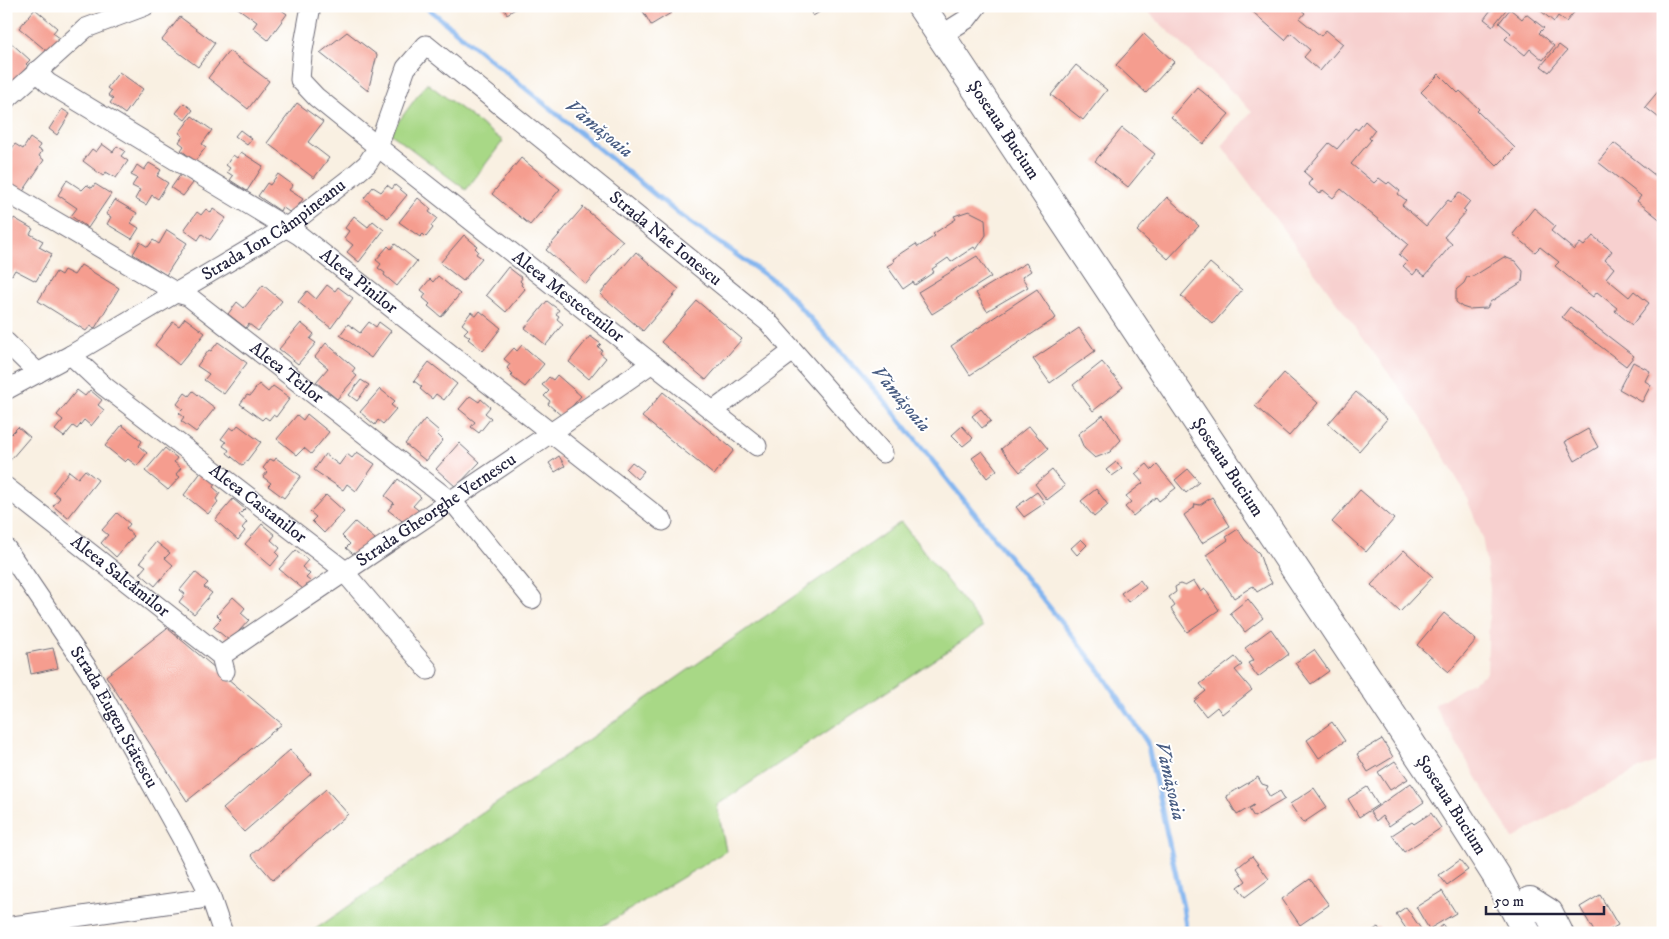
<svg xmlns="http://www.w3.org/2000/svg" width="1669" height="939" viewBox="0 0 1669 939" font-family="'IM FELL DW Pica',serif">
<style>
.built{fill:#f7d0cf}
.green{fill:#a8d886;stroke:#657d60}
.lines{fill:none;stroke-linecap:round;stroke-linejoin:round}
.stream{stroke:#83b5ef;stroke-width:5}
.building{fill:#f59d8f}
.minor-casing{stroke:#6d6a75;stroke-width:21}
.primary-casing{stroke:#6d6a75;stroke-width:30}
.minor{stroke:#fff;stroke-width:19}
.primary{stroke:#fff;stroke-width:28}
.labels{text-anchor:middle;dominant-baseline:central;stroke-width:4;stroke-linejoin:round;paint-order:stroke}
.street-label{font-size:18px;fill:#22223b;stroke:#fff}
.water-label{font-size:19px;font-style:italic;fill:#495d83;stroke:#fff}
</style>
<rect width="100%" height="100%" fill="#fff"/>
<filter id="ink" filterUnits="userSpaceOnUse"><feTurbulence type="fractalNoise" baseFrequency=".02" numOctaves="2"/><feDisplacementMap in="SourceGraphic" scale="10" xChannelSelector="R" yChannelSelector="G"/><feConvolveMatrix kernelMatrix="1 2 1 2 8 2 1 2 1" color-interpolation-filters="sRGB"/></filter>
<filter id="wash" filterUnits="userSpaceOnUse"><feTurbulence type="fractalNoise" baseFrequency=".0096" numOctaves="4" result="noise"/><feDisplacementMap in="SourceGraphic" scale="20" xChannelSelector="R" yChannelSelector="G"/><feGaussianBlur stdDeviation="1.12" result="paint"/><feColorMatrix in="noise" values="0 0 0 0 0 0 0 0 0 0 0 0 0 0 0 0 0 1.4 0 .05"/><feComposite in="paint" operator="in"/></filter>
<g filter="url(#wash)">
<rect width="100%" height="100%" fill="#f9f0e2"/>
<path class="built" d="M1142 6H1663V759L1641 768 1558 812 1513 839 1434 705 1487 673 1490 588 1482 536 1463 489 1420 416 1222 146 1252 111Z"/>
<path class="green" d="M427 83 503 141 466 190 390 133Z
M901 522 983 627 717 805 726 851 591 933H310Z"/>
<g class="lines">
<path class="stream" d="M425 6 680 215 781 286 884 400 1098 668 1147 742 1183 907 1187 933"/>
</g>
<g id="blocks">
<path class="building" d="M235 6H276L287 14 268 40 253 28 257 22Z
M502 6H520L507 14Z
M640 6H666L671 13 651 25Z
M807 6H825L826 8 813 16Z
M1246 6H1296L1305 13 1300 19 1321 36 1326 30 1343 44 1320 71 1304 57 1310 50 1291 33 1285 40Z
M1494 6H1509L1493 26 1484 19Z
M1535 6H1572L1576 10 1566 22 1558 16 1554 22Z
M35 9 57 28 53 33 61 39 49 53 19 28Z
M1510 9 1522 19 1526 14 1544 28 1539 33 1554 46 1543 60 1530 49 1525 55 1505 39 1511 33 1499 23Z
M180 17 215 43 198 67 162 40Z
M347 32 377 55 368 91 320 53Z
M1144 34 1174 62 1146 93 1116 65Z
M9 41 30 60 26 64 28 66 6 91V44Z
M1559 45 1567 51 1549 72 1541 66Z
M229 51 269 81 248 109 208 78Z
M1076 65 1107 90 1083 120 1051 95Z
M119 72 143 89 125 114 110 103 113 99 108 95 111 91 107 88Z
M1439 74 1458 93 1460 91 1479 109 1477 111 1515 148 1497 166 1421 92Z
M1197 87 1229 114 1203 144 1171 117Z
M1660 89 1663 92V121L1645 107Z
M184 103 193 110 185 120 176 113Z
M297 103 323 122 308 142 329 158 314 178 267 143Z
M62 109 70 114 57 135 49 129Z
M192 116 212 130 202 144 206 147 195 161 181 150 184 146 179 142 183 136 179 133Z
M1365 121 1375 130 1369 138 1371 140 1351 164 1374 183 1379 178 1387 184 1389 182 1400 191 1398 194 1406 200 1402 205 1426 226 1448 200 1451 202 1459 192 1470 201 1463 210 1466 212 1444 237 1452 244 1425 276 1417 270 1413 275 1403 266 1407 262 1399 255 1408 244 1341 189 1333 198 1323 190 1320 194 1308 184 1312 179 1304 172 1329 143 1337 149 1355 128 1358 130Z
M1122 128 1155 154 1128 187 1095 161Z
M240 130 252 139 247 145 235 136Z
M30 138 40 145 38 149 42 151 39 156 44 160 22 193 6 183V158L15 144 23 149Z
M1614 143 1656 176 1663 168V222L1637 201 1641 196 1598 162Z
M102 144 113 152 117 146 125 151 121 156 128 161 116 178 106 172 103 176 83 161 92 149 96 152Z
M241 152 263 166 247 191 230 180 233 176 227 172 230 168 226 165 233 155 237 158Z
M521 158 560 189 530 225 492 194Z
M149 163 161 170 157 176 168 183 158 199 152 195 146 205 135 199 140 190 132 186 137 178 131 175 137 165 144 170Z
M181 174 193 183 183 196 171 188Z
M278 174 293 185 289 190 303 199 292 214 282 207 280 211 258 196 267 183 270 185Z
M67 180 82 190 87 185 92 188 95 184 111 194 88 228 71 216 77 208 58 195Z
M387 185 392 189 395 185 407 195 388 218 364 198 373 187 381 192Z
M1167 197 1199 226 1168 259 1137 231Z
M418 198 431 209 429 212 437 218 431 226 433 228 426 237 423 234 420 237 399 222Z
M115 200 137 213 131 223 139 228 132 239 107 224 111 217 106 214Z
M583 207 623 241 586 284 546 250Z
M1534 208 1555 226 1551 231 1574 250 1580 243 1584 246 1593 236 1612 251 1605 260 1614 268 1606 278 1629 297 1634 291 1649 303 1632 325 1615 311 1617 308 1597 292 1593 297 1555 266 1559 262 1540 247 1535 252 1513 234Z
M206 209 211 213 213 209 226 218 210 240 202 234 198 240 184 230 197 212 201 215Z
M969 211 985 219 986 235 976 250 974 247 951 262 948 258 932 269 934 272 915 285 913 282 903 289 887 266 894 262 893 259 916 244 918 247 935 236 933 234 956 219 954 216Z
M354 216 368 227 373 221 384 230 359 262 347 252 353 245 344 238 349 231 345 228Z
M14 218 33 229 30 234 43 241 39 247 52 254 36 281 15 270 12 275 6 272V232Z
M167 230 187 243 166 275 133 254 140 242 148 247 153 240 159 244Z
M464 235 477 246 475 248 478 251 476 254 482 258 463 281 440 263Z
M395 244 417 261 397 286 384 275 385 273 378 268 381 264 376 260 388 246 391 249Z
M636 252 679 289 643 331 600 294Z
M977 256 991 277 932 314 918 292Z
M1504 257 1515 261 1523 271 1522 282 1490 302 1487 308 1468 309 1462 307 1456 302V290L1464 283 1467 277 1474 276Z
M1026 263 1031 271 1022 277 1028 287 987 311 976 293Z
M1210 263 1242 290 1213 324 1181 296Z
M81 265 119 288 95 328 90 326 86 331 38 301 56 272 61 275 64 270 74 275Z
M508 267 522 278 520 281 522 283 521 285 525 289 506 312 486 295Z
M438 276 460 294 441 317 428 306 430 304 423 298 426 294 421 290 430 279 433 282Z
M263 285 282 301 258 331 249 324 246 328 228 314 237 302 244 308Z
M327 285 335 291 338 287 353 298 331 328 298 302 307 291 316 299Z
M1037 289 1056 318 970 375 951 346Z
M547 301 559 310 556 314 559 316 557 319 563 324 546 345 525 328Z
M697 301 742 339 706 380 661 342Z
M1570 307 1634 356 1626 366 1562 317Z
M480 311 501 328 483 351 468 339 470 337 464 333 468 329 462 324 471 312 476 316Z
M185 318 205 333 179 365 155 345 173 322 179 326Z
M369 322 376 327 379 322 391 331 371 358 340 335 348 324 360 333Z
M301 323 314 334 310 339 316 343 298 364 279 349Z
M1079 328 1095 351 1050 383 1033 359Z
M590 336 601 344 598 347 602 350 600 353 606 358 589 379 569 362Z
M218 342 247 363 224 394 204 380 209 374 197 366 209 350 211 351Z
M326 343 355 368 352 372 357 376 337 399 316 382 328 368 315 357Z
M522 345 544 364 525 387 511 376 513 374 507 368 510 364 504 359 514 348 517 351Z
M429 362 457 384 444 400 436 394 432 399 420 389 422 387 414 381Z
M1102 362 1123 387 1093 411 1073 385Z
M1633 362 1650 371 1645 381 1651 385 1642 402 1619 389Z
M1284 373 1318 403 1289 436 1255 406Z
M557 375 581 396 563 417 548 404 550 401 544 396 549 391 542 385 549 377 553 380Z
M361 380 369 385 357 401 349 395Z
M259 384 268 392 273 386 290 398 276 417 273 415 269 420 265 417 262 420 240 404 247 395 250 396Z
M380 389 395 401 391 405 396 409 383 424 378 420 375 425 360 412Z
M77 390 85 396 90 390 102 400 98 405 104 410 91 426 84 420 77 429 73 426 64 437 55 430 63 420 57 415Z
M193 391 215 408 196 432 181 421 184 417 179 413 183 409 177 404 185 393 189 396Z
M663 392 734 450 714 475 642 417Z
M1356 392 1387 419 1359 451 1328 424Z
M470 396 479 402 481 399 490 407 485 413 491 418 479 433 471 427 475 422 459 409Z
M981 409 991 421 982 428 972 416Z
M307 414 329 432 311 454 304 448 297 455 277 439 297 415 303 420Z
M1103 415 1121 440 1110 452 1095 458 1084 448 1078 434Z
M425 419 439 431 437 434 443 440 426 461 405 444Z
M122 425 142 441 139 446 147 453 137 466 128 459 125 462 105 446Z
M238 425 261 442 243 466 227 453 229 450 223 446 226 442 221 439 230 427 234 430Z
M962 426 973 438 963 446 952 435Z
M1029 426 1048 449 1020 472 1001 449Z
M18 427 30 437 6 465V430L11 434Z
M1588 429 1598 447 1575 461 1565 442Z
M459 443 480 462 456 487 436 469Z
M165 448 177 458 174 462 181 468 176 474 180 477 168 490 145 471Z
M982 451 997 470 987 478 972 458Z
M357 452 375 464 356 491 347 484 343 490 314 470 325 454 339 465 347 454 352 458Z
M559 456 565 466 555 472 549 463Z
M276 458 301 476 284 498 268 486 271 483 263 477 267 472 263 468 270 459 274 461Z
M632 462 644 471 637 479 626 469Z
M1116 462 1122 469 1112 476 1106 470Z
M1147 464 1152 470 1157 465 1176 488 1159 501 1156 497 1133 516 1125 507 1131 502 1126 496 1143 483 1135 474Z
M1188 469 1199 482 1186 493 1175 480Z
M85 470 98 480 68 518 53 506 60 498 53 492 69 471 78 478Z
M1052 470 1065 486 1047 500 1035 484Z
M202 471 216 483 213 487 220 493 216 499 218 502 208 514 184 495Z
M398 479 421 497 413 506 421 512 410 527 388 510 394 503 385 496Z
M1096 489 1108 505 1094 517 1081 501Z
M1360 490 1394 519 1366 552 1332 522Z
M1037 492 1045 503 1024 517 1016 507Z
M326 495 344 511 324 533 312 521 316 517 310 512Z
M1212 497 1230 526 1202 543 1184 515 1194 508 1195 504 1200 505Z
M233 499 245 509 239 515 247 522 242 528 245 531 238 540 215 520Z
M117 513 130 524 126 529 134 536 116 557 101 543 108 535 102 530Z
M355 522 375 539 358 558 346 548 350 544 342 536Z
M262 524 275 535 271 540 280 548 276 553 279 556 271 566 245 544Z
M1238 529 1245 540 1259 553 1265 571 1272 583 1257 592 1253 586 1234 598 1206 555 1228 540 1226 537Z
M1081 539 1087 545 1077 555 1071 548Z
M156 542 170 553 165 558 173 565 155 586 140 573 146 566 140 562Z
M296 550 308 560 302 567 310 574 306 578 310 581 303 589 279 569Z
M1404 550 1433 577 1400 612 1371 585Z
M195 572 208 583 204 587 212 593 194 614 179 602 185 594 180 590Z
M1140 580 1146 588 1128 602 1121 593Z
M1194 581 1201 592 1205 589 1219 610 1187 632 1171 609 1175 606 1169 597 1176 592 1175 587 1180 584 1185 586Z
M233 597 245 608 241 613 249 620 230 641 213 627 221 619 217 615Z
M1248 599 1263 618 1245 632 1230 613Z
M1444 613 1476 640 1449 672 1417 645Z
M167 628 282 724 187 801 106 676Z
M1271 629 1289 654 1258 677 1248 663 1254 660 1245 648Z
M53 648 58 668 31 674 27 653Z
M1314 650 1329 671 1311 684 1295 663Z
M1235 657 1242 665 1235 670 1252 690 1222 714 1217 707 1206 716 1194 701 1206 691 1200 684Z
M1332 722 1345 741 1319 758 1307 740Z
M1382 739 1393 757 1368 772 1357 754Z
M290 750 311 774 244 832 223 809Z
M1395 761 1408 779 1390 790 1378 772Z
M1258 777 1262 784 1268 786 1266 790 1270 797 1280 791 1285 799 1254 817 1249 809 1254 805 1237 815 1226 796Z
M1411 783 1424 802 1389 826 1382 816 1376 821 1370 812Z
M1367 787 1378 805 1359 817 1348 799Z
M1314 788 1327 807 1303 823 1290 804Z
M326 789 348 814 273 880 251 855Z
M1431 813 1441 828 1404 852 1392 835 1412 822 1414 824Z
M1252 856 1269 879 1245 897 1238 887 1246 881 1237 868Z
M1460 860 1468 870 1447 885 1439 875Z
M1310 879 1329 905 1300 925 1282 899Z
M1442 891 1456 913 1429 929 1416 907Z
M1600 895 1618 925 1605 933H1595L1580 907Z
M1406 907 1421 929 1415 933H1409L1396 914Z
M1443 925 1448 933H1433Z
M1378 927 1382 933H1369Z"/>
</g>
</g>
<g filter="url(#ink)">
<use href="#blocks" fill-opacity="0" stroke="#6d6a75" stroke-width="1"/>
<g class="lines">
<defs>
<g id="minor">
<path d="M940 36 967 19 977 6"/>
<path id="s1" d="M36 71 48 83 299 235 663 521"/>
<path d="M6 100 86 28 145 6"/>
<path id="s2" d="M6 192 177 293 188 296 444 496 457 507 532 599"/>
<path d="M6 342 38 373"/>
<path id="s3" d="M71 355 104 386 340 567 428 670"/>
<path id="s4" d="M6 390 71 355 287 227 353 176 367 164 378 147 316 97 300 80 302 55 311 6"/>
<path d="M713 411 793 351"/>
<path id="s5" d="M757 446 378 147 406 68 426 45 768 322 883 453"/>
<path id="s6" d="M6 487 221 656 225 671"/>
<path id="s7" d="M6 548 88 669 182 839 210 895 223 933"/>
<path id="s8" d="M221 656C362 559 505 466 645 368L650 362"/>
<path d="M6 927 200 899 210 895"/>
</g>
<g id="primary">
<path id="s9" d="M921 6 1438 784 1496 875 1527 933"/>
<path d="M1530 901 1549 913 1559 933"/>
</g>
</defs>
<use href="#minor" class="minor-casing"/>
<use href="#primary" class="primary-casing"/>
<use href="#minor" class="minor"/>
<use href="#primary" class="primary"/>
</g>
</g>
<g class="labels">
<g class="street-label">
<text stroke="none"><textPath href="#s9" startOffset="149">Șoseaua Bucium</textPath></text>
<text stroke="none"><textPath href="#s4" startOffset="312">Strada Ion Câmpineanu</textPath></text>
<text stroke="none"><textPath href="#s5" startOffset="905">Strada Nae Ionescu</textPath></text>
<text stroke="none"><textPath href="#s1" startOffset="386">Aleea Pinilor</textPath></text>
<text transform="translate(568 297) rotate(38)">Aleea Mestecenilor</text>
<text stroke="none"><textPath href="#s2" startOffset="335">Aleea Teilor</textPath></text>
<text stroke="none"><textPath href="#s9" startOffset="554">Șoseaua Bucium</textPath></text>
<text stroke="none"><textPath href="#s3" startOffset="239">Aleea Castanilor</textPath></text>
<text stroke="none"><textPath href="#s8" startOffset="260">Strada Gheorghe Vernescu</textPath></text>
<text stroke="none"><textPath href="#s6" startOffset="145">Aleea Salcâmilor</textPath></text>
<text stroke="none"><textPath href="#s7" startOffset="201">Strada Eugen Stătescu</textPath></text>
<text stroke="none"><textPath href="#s9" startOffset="959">Șoseaua Bucium</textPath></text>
</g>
<g class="water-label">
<text transform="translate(599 129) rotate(39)">Vămășoaia</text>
<text transform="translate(901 399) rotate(50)">Vămășoaia</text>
<text transform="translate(1170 781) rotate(77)">Vămășoaia</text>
</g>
</g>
<rect width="1669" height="939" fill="none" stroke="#fff" stroke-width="25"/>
<path d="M1486 906v8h118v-8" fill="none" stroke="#22223b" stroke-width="2.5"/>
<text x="1494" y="906" font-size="15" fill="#22223b" stroke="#ffffff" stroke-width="4" paint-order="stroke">50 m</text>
</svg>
